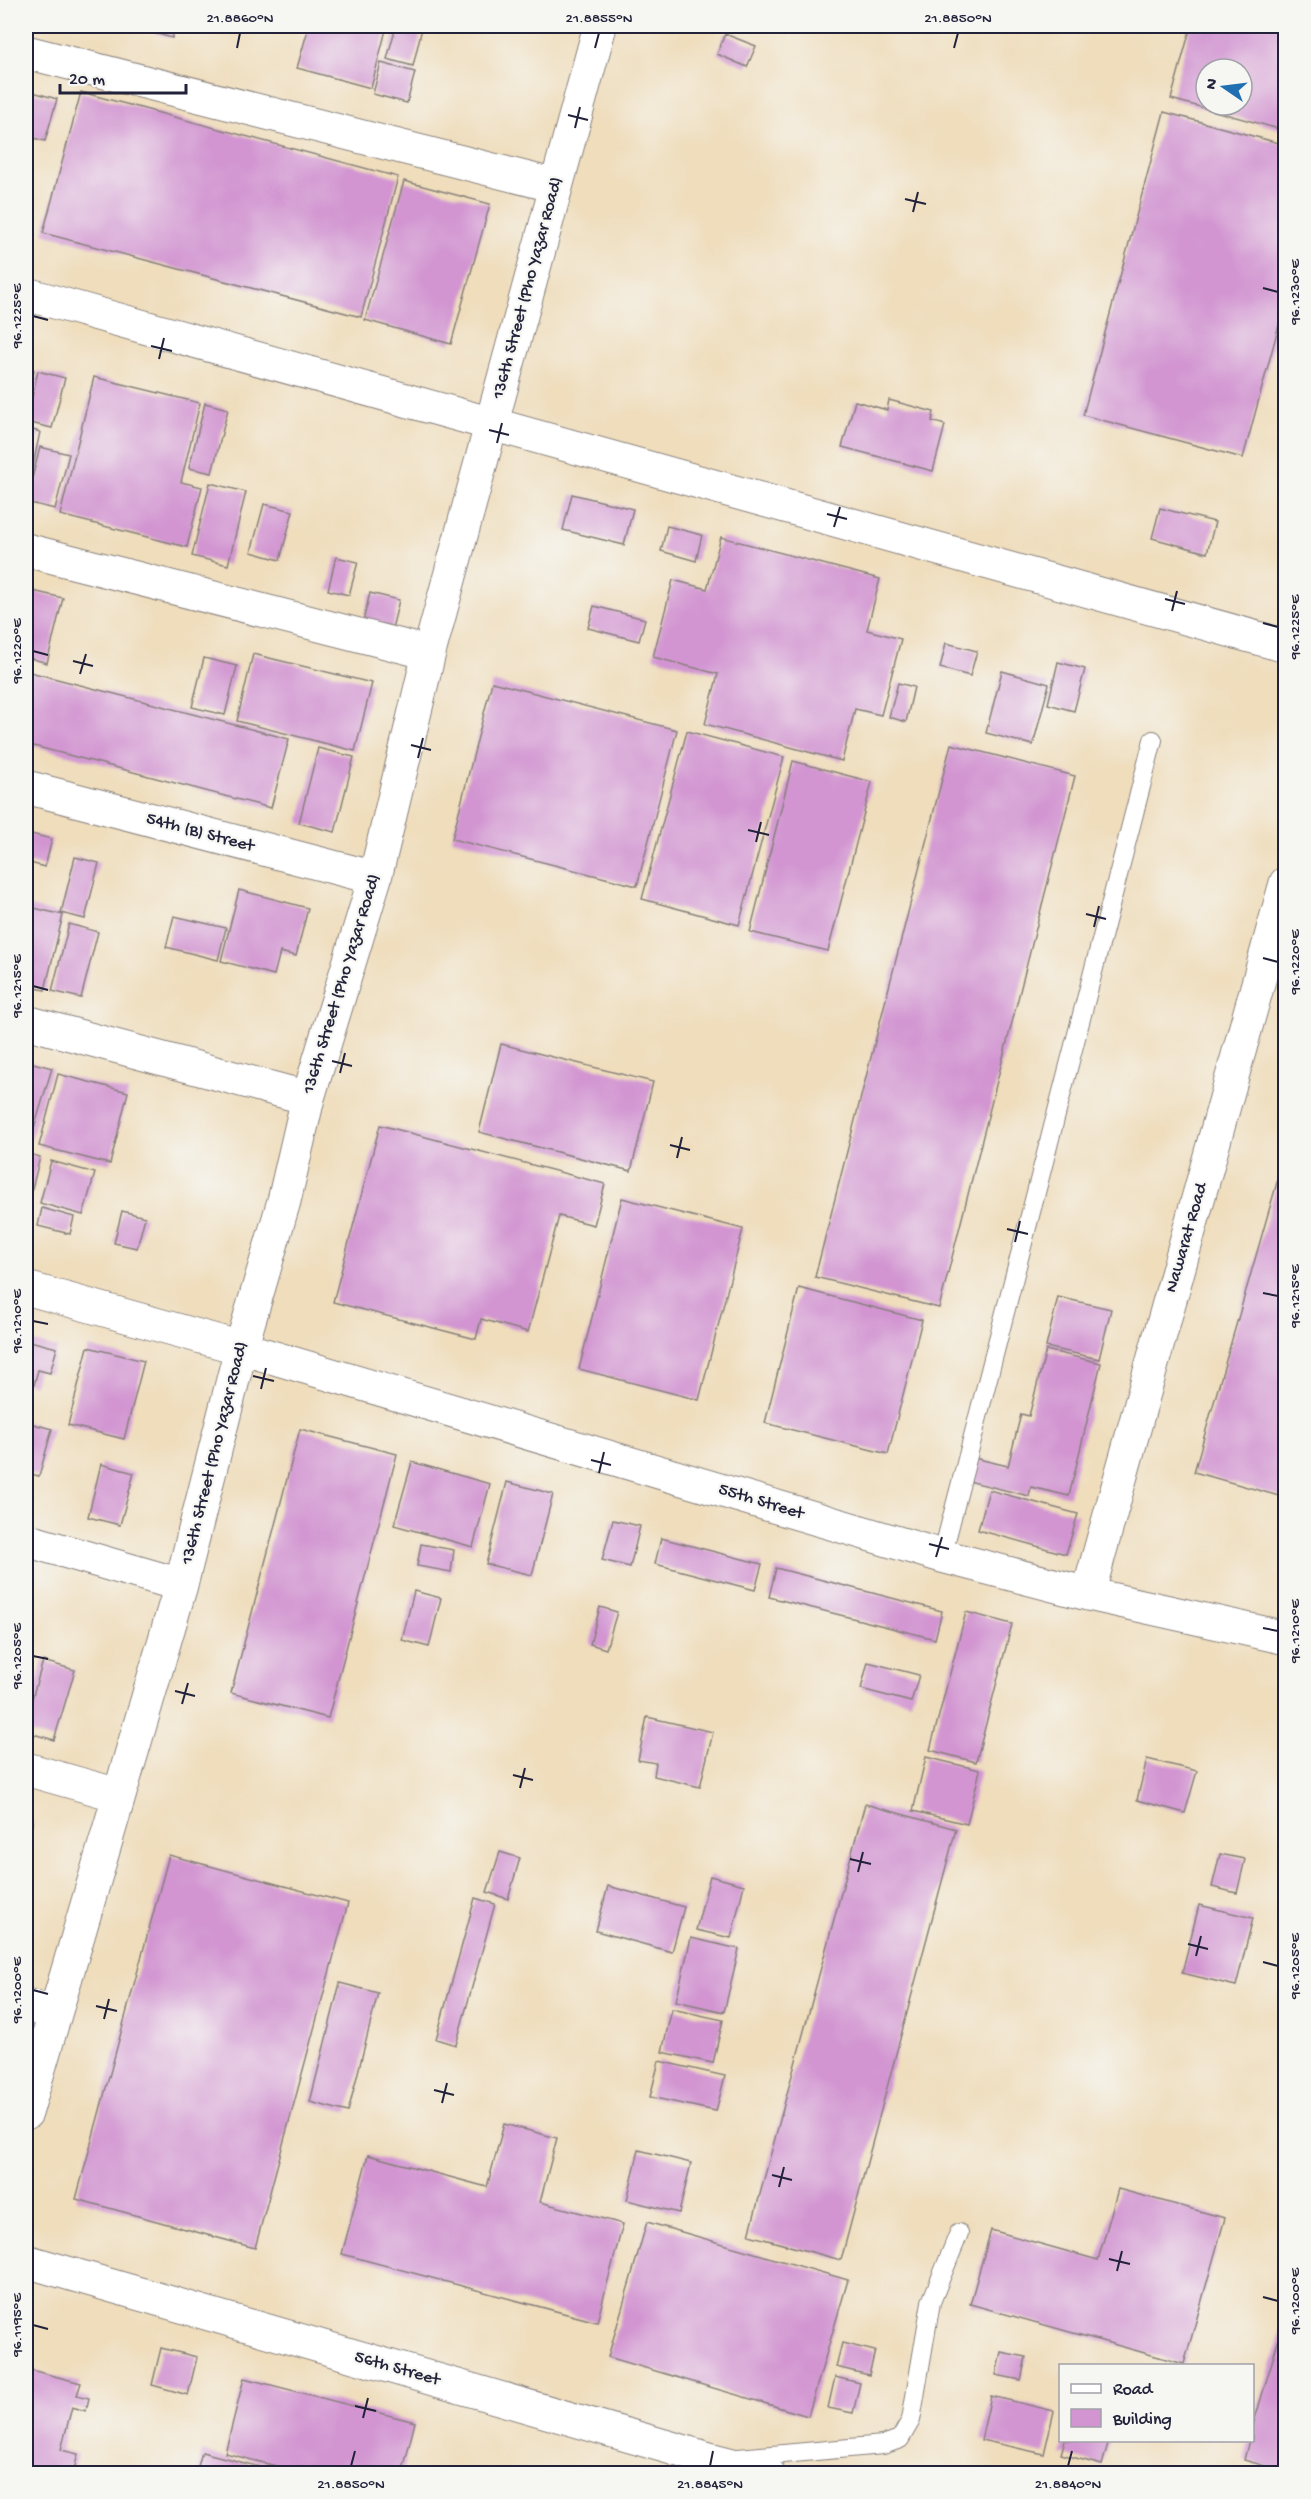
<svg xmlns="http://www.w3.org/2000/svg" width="1311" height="2499" viewBox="0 0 1311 2499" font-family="'Gochi Hand',sans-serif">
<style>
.building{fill:#d295d1;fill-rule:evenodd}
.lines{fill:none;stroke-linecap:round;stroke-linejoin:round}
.service-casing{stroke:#88807c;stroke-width:20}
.minor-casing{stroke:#88807c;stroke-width:35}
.service{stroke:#fff;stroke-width:18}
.minor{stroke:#fff;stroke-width:33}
.ticks{fill:none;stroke:#22223b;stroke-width:2}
.labels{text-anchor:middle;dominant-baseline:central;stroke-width:4.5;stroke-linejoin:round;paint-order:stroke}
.street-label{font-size:18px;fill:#22223b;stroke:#f6f6f2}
.neatline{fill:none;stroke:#22223b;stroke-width:2}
.ticks-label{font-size:15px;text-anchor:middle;fill:#22223b}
</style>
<rect width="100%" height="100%" fill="#f6f6f2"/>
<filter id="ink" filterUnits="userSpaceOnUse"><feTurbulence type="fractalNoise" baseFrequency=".0167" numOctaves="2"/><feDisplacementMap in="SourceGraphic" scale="12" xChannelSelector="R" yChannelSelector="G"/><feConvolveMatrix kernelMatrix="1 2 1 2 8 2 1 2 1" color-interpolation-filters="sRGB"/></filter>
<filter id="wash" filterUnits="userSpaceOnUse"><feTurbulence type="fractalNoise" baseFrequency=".008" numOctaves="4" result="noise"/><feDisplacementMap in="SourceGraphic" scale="24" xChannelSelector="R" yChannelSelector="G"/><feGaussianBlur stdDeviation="1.35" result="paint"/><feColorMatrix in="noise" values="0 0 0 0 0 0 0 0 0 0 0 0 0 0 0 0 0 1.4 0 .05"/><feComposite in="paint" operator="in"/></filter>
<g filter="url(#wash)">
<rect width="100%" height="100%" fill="#efddbc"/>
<g id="blocks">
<path class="building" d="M138 26H175L172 38 137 28Z
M309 26H387L371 88 297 68Z
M396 26 422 28 413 66 387 59Z
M1191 26H1286V131L1171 99ZM1206 69H1242V105H1206Z
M725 34 756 46 747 67 717 54Z
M381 63 415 72 407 103 373 94Z
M26 90 57 99 45 141 26 136Z
M81 92 398 177 361 317 43 233Z
M1164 112 1286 145V299L1243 458 1083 415Z
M404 181 490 204 451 344 365 320Z
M26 368 34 370 26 399Z
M38 371 65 378 52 428 26 422Z
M94 377 200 403 181 482 202 487 187 547 60 515Z
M889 400 934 412 932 421 945 425 933 471 842 447 855 401 887 410Z
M205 403 228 409 212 473 189 468Z
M26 428 40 432 32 470 26 469Z
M40 447 69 454 55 509 26 502Z
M210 483 246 492 228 565 192 556Z
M572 494 633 509 624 545 563 530Z
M264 504 293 511 280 560 251 552Z
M1160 508 1215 522 1207 553 1152 538Z
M667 526 702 535 696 561 661 551Z
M721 537 880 579 867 630 901 639 881 715 855 709 842 761 705 724 718 674 653 657 673 580 707 589Z
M336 557 358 562 349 595 328 590Z
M33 591 63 598 47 663 26 657V621Z
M370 593 399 600 391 633 362 625Z
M594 606 645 619 639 641 588 628Z
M946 643 977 651 970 676 940 668Z
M253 654 372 683 355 751 237 721Z
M204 658 237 666 225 715 192 707Z
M1058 662 1085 669 1074 711 1048 704Z
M26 671 289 739 271 808 26 744Z
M1002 671 1049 684 1033 745 986 733Z
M492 682 677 730 637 886 452 839Z
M898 683 914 687 906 722 889 717Z
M687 731 784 757 739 925 642 899Z
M951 744 1075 776 939 1308 815 1277Z
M318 748 354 757 335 832 299 823Z
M793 761 872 782 828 951 750 932Z
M27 833 52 839 45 867 26 862Z
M75 857 99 863 85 919 61 913Z
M239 890 308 908 296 956 280 952 274 975 221 961Z
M26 906 63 915 45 990 26 986Z
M174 916 226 928 218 960 166 947Z
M69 924 98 932 81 998 52 991Z
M501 1044 653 1082 631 1171 479 1132Z
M26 1061 52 1068 30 1142 26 1141Z
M58 1074 128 1092 110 1164 39 1146Z
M380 1125 605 1184 594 1225 559 1216 528 1332 481 1319 476 1339 333 1302Z
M1286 1151V1498L1194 1472Z
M26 1153 40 1157 26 1213Z
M51 1161 95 1173 83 1215 40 1203Z
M622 1198 743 1229 699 1400 579 1369Z
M42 1208 74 1217 70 1234 38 1226Z
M122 1211 145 1217 137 1248 114 1243Z
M799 1288 922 1320 888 1454 765 1423Z
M1058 1297 1111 1309 1099 1359 1046 1347Z
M26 1340 57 1348 50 1373 38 1370 34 1385 26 1383Z
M88 1347 144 1361 124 1439 68 1425Z
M1046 1350 1101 1363 1069 1496 1031 1487 1029 1496 968 1481 974 1458 1008 1466 1021 1414 1029 1416Z
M26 1422 52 1429 39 1476 26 1473Z
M300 1429 397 1454 328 1718 231 1693Z
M412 1462 490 1484 473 1547 394 1525Z
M101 1464 134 1473 120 1525 88 1517Z
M507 1482 553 1494 532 1575 486 1564Z
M989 1490 1078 1514 1066 1554 978 1530Z
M613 1520 640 1526 630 1567 602 1560Z
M661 1538 762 1564 755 1590 655 1564Z
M421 1544 454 1550 451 1572 417 1566Z
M776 1568 942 1611 935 1639 769 1597Z
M414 1591 441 1598 429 1647 402 1640Z
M600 1607 617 1612 606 1649 590 1644Z
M966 1612 1012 1624 976 1762 930 1750Z
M43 1661 75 1670 54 1740 26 1732V1719Z
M868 1662 919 1675 911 1702 861 1689Z
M647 1717 713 1732 700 1787 654 1776 656 1763 638 1760Z
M926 1757 980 1770 967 1824 913 1811Z
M1147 1759 1197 1771 1185 1813 1137 1800Z
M865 1804 956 1829 841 2260 749 2235Z
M26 1819 33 1821 26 1848Z
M500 1852 520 1858 508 1899 487 1892Z
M1220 1854 1245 1859 1237 1893 1212 1887Z
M169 1855 348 1903 255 2248 76 2199Z
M710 1876 744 1885 731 1938 696 1930Z
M608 1886 684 1907 672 1952 596 1931Z
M475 1898 495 1904 456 2045 436 2039Z
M1199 1905 1253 1918 1236 1986 1182 1973Z
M691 1938 739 1949 724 2012 676 2001Z
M340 1983 378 1993 348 2112 310 2102Z
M672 2009 723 2020 713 2063 662 2052Z
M659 2061 725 2076 716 2111 650 2097Z
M504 2124 557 2138 540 2202 623 2224 597 2322 342 2254 368 2155 487 2187Z
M639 2150 691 2163 679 2213 627 2200Z
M1118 2189 1225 2218 1184 2364 970 2304 991 2230 1098 2260Z
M647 2222 848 2280 808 2416 608 2357Z
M1285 2318H1286V2472L1244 2460 1249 2440H1252V2429Z
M842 2343 875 2351 869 2375 836 2367Z
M161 2348 197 2357 188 2395 152 2385Z
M1001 2352 1026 2357 1021 2380 996 2375Z
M31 2370 81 2383 77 2395 89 2398 86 2411 72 2407 61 2450 78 2454 73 2474 53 2469 51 2474 26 2471V2390Z
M835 2377 860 2383 853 2413 828 2408Z
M244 2378 415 2422 402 2474H307L225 2453Z
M991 2396 1054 2411 1044 2454 981 2440Z
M1065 2440H1109L1102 2465 1061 2454Z
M202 2452 283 2473V2474H196Z"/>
</g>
</g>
<g filter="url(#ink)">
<use href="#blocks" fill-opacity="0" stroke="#88807c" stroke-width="1.5"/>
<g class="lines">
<defs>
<path id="service" d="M942 1556 1153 740
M738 2458 883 2445 900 2439 911 2420 931 2302 959 2233"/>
<path id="minor" d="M26 52 556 186
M26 294 1286 646
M26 550 429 653
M26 787 375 878
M26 1022 308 1098
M26 1288 241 1348 942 1556 1088 1594 1286 1638
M26 1540 181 1585
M1088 1594 1286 883
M26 1769 118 1795
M26 2005 54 2013
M26 2113 181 1585 241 1348 284 1201 308 1098 375 878 429 653 600 26
M26 2261 713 2460 768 2474"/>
</defs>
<use href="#service" class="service-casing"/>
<use href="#minor" class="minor-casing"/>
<use href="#service" class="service"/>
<use href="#minor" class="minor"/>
</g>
</g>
<path class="ticks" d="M237 48 240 33M595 48 599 33M954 48 958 33M568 115 588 120M575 128 580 107M905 199 926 204M913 212 918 192M1263 288 1278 292M33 316 48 320M151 346 172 351M159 359 164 338M489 430 509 435M497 443 502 423M827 514 847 519M834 527 840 507M1165 599 1185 604M1172 611 1177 591M1263 623 1278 627M33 651 48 655M73 661 93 666M80 674 86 654M411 745 431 750M418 758 423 738M748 830 769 835M756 842 761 822M1086 914 1106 919M1094 927 1099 906M1263 958 1278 962M33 986 48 990M332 1061 352 1066M340 1073 345 1053M670 1145 690 1150M677 1158 682 1137M1007 1229 1028 1234M1015 1242 1020 1221M1263 1293 1278 1296M33 1321 48 1324M253 1376 274 1381M261 1389 266 1368M591 1460 611 1465M599 1473 604 1452M929 1544 949 1549M936 1557 942 1537M1263 1628 1278 1631M33 1656 48 1659M175 1691 195 1696M182 1704 188 1683M513 1775 533 1780M520 1788 525 1768M850 1859 871 1864M858 1872 863 1852M1188 1944 1208 1949M1196 1956 1201 1936M1263 1962 1278 1966M33 1990 48 1994M96 2006 117 2011M104 2019 109 1999M434 2090 454 2095M442 2103 447 2083M772 2175 792 2180M779 2187 784 2167M1109 2259 1130 2264M1117 2271 1122 2251M1263 2297 1278 2301M33 2325 48 2329M355 2406 376 2411M363 2418 368 2398M351 2466 355 2451M710 2466 713 2451M1068 2466 1072 2451"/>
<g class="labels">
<g class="street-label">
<text transform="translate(528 288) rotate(-75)">136th Street (Pho Yazar Road)</text>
<text transform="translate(200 833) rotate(15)">54th (B) Street</text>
<text transform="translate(342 984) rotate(-73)">136th Street (Pho Yazar Road)</text>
<text transform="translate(1187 1238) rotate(-74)">Nawarat Road</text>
<text transform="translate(215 1453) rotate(-76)">136th Street (Pho Yazar Road)</text>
<text transform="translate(761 1502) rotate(17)">55th Street</text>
<text transform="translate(397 2369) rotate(16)">56th Street</text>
</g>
</g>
<rect width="1311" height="2499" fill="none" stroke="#f6f6f2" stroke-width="66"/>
<rect x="1059" y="2364" width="195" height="78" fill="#f6f6f2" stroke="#a1a1a9" stroke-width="1.5"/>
<rect x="1071" y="2384" width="30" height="9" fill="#ffffff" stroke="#a1a1a9" stroke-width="1.5"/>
<text x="1113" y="2394" font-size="18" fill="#22223b">Road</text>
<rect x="1071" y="2409" width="30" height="18" fill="#d295d1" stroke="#a1a1a9" stroke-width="1.5"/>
<text x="1113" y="2424" font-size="18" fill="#22223b">Building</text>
<g transform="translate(1224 87) rotate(284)"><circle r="28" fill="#f6f6f2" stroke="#a1a1a9" stroke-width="1.5"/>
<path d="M0-4.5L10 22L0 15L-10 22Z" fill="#1f6fb2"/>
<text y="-9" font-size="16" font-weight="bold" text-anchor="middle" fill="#22223b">N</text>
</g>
<path d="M60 84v9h126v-9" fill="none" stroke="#22223b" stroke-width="3"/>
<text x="69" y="84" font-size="18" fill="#22223b" stroke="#f6f6f2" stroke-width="4.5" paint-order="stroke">20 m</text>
<rect x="33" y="33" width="1245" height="2433" class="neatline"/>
<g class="ticks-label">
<text x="240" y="22">21.8860°N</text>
<text x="599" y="22">21.8855°N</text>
<text x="958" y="22">21.8850°N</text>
<text transform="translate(1294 292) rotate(-90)" y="5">96.1230°E</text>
<text transform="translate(16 316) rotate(-90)" y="5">96.1225°E</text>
<text transform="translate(1294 627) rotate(-90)" y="5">96.1225°E</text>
<text transform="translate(16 651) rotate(-90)" y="5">96.1220°E</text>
<text transform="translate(1294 962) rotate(-90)" y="5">96.1220°E</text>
<text transform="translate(16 986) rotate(-90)" y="5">96.1215°E</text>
<text transform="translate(1294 1296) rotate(-90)" y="5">96.1215°E</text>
<text transform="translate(16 1321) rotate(-90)" y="5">96.1210°E</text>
<text transform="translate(1294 1631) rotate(-90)" y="5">96.1210°E</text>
<text transform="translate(16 1656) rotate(-90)" y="5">96.1205°E</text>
<text transform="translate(1294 1966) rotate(-90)" y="5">96.1205°E</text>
<text transform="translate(16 1990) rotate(-90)" y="5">96.1200°E</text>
<text transform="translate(1294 2301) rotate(-90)" y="5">96.1200°E</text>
<text transform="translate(16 2325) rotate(-90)" y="5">96.1195°E</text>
<text x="351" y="2488">21.8850°N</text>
<text x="710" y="2488">21.8845°N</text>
<text x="1068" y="2488">21.8840°N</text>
</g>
</svg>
